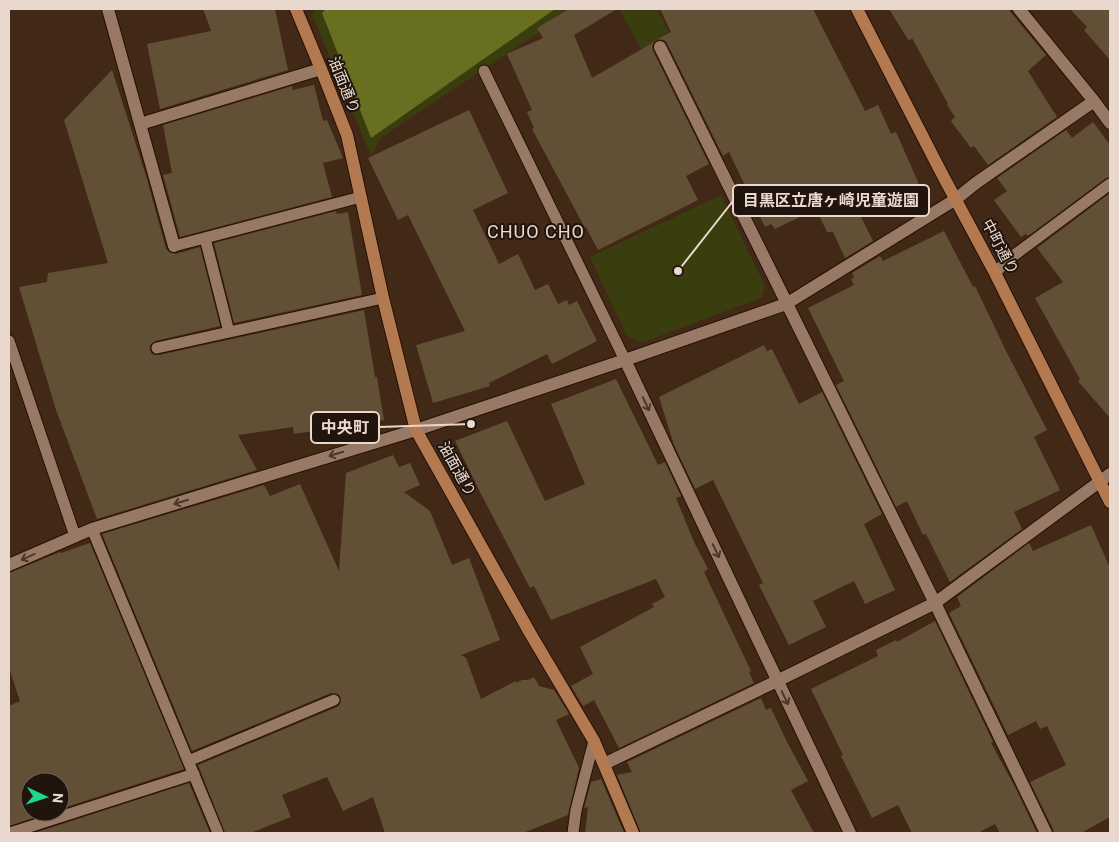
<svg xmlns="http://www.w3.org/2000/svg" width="1119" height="842" viewBox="0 0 1119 842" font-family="Roboto,'Noto Sans JP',sans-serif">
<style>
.green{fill:#3a3e0f}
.forest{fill:#686f20}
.building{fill:#615035}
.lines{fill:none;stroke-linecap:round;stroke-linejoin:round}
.lane-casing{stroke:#271002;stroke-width:13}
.street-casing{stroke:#271002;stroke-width:14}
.secondary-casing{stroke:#271002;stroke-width:14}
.lane{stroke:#977966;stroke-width:11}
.street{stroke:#977966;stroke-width:12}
.secondary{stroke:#b37a51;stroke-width:12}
.oneway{stroke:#4a372c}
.labels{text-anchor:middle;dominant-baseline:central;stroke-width:4;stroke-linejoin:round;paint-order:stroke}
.street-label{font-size:15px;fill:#e9d8cd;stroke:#20140d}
.quarter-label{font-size:18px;letter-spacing:1px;fill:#e9d8cd;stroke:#20140d}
.leader{fill:none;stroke:#e9d8cd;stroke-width:2}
.callout-dot{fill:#e9d8cd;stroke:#20140d;stroke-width:2}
.callout{fill:#20140d;stroke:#e9d8cd;stroke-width:2}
.callout-label{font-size:16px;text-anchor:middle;font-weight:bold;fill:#e9d8cd}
</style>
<rect width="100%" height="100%" fill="#422917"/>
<path class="green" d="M317 9H574L382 137 371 156 312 14Z
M619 9H657L670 36 641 49Z
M721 195 765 286 761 298 643 342 627 336 590 257Z"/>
<path class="forest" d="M326 9H555L371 138 322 13Z"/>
<path class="building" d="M203 9H275L288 70 160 109 147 44 211 31Z
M569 9H617L574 35 592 78 654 42 652 46 653 51 709 164 686 176 698 200 598 250 586 227 585 228 532 129 534 128 527 112 532 110 507 54 543 38 537 28Z
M660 9H813L865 111 878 105 891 134 896 132 918 182 917 192 859 213 873 241 845 258 833 232H827L816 209 775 229 771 224 765 227 729 152 723 156 667 43 664 40 658 39 671 32Z
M889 9H1008L1046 55 1028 71 1057 117 988 165 974 146 971 148 951 121 955 117 947 105 948 104 912 38 909 41Z
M1070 9H1110V60L1084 30 1087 27Z
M112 70 147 179 166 249 169 252 176 254 200 247 220 326 155 341 150 345V349L151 353 154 355H159L364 310 375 377H377L384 420 294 434 293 427 238 435 257 470 97 519 56 410 19 287 47 282 48 273 108 263 64 120Z
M314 85 323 121 327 120 343 158 323 163 332 197 180 237 163 175 172 173 163 125 292 86 293 90Z
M469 110 508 193 473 210 499 264 518 254 535 290 548 284 558 304 567 300 569 305 577 301 597 341 552 364 547 354 489 383 490 386 433 403 416 345 465 331 408 215 398 220 368 158Z
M1093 122 1110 145V177L1106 178 1028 236 1026 234 1021 237 994 200 1007 191 997 178 1066 130 1072 138Z
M1110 193V418L1078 381 1080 379 1035 298 1063 282 1037 248Z
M336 211 337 214 348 212 362 295 234 323 214 243Z
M944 231 973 287 975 286 1006 351 1047 430 1034 437 1060 490 1014 512 1022 529 950 582 926 534 923 535 907 501 896 507 836 385 844 381 808 308 854 285 851 279 854 278 852 273 880 256 883 261Z
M764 345 767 351 772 349 799 404 822 392 882 514 864 524 895 590 865 604 854 581 813 601 826 627 789 645 759 585 763 583 713 480 695 489 674 445 659 397Z
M616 379 658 465 665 462 681 496 676 498 694 542 708 569 704 572 751 671 749 672 754 683 619 748 594 700 583 706 571 686 593 674 580 647 654 607 652 604 665 597 656 579 551 620 534 586 530 588 479 490 455 441 507 421 545 501 585 484 551 404Z
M393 455 399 467 410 463 420 485 404 492 430 511 452 565 469 558 500 640 461 655 466 658 481 699 516 681V683L522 680H528L534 677 539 686 554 690 569 714 556 720 579 768 568 815 523 833H385L373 797 343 811 327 777 282 795 291 817 250 833H225L198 765 337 707 340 704 341 698 338 694 331 693 192 751 102 534 264 485 270 496 300 484 339 571 346 473Z
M1091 525 1110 568V817L1081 833H1054L1053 829 1030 782 1066 765 1047 726 1040 729 1036 721 1008 735 949 613 961 606 957 597 1029 543 1033 551Z
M90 543 184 769 60 809V782H30V812H51L9 826V706L20 701 9 668V573L60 552 61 553Z
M935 621 993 742 991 743 1016 789 1037 833H1000L995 824 978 833H912L898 805 872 818 841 756 843 755 811 689 878 656 876 650 896 640 897 642Z
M761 698 766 710 771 708 786 740 808 781 791 790 814 833H641L617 775 632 772 627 762Z
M601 779 624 833H585L588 807 584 808 591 782Z
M189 783 210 833H34Z"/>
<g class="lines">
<defs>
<path id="lane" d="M484 71 625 360
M205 238 229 332
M174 246 361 197
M995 273 1009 259 1110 184
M9 341 75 536
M157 348 383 298
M92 529 218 833
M188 761 334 700
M10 833 194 774
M573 833 576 810 594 741"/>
<path id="street" d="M108 9 140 124
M1019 9 1094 101 1110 123
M660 47 935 603 1046 833
M174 246 140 124 321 69
M625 360 850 833
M9 565 92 529 416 430 625 360 786 304 956 199 976 183 1094 101
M604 764 777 681 935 603 1110 474"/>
<path id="secondary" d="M296 9 321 69 347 135 383 298 416 430 530 633 594 741 633 833
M857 9 942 174 995 273 1110 502"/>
</defs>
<use href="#lane" class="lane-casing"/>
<use href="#street" class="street-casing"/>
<use href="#secondary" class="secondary-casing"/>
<use href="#lane" class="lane"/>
<use href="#street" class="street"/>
<use href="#secondary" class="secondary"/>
</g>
<defs><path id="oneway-shaft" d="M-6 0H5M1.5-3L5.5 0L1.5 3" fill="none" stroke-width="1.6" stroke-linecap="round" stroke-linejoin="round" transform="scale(1.25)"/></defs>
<g class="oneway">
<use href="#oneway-shaft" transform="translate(646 404) rotate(65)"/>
<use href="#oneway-shaft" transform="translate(336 454) rotate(163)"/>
<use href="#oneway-shaft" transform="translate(181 502) rotate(163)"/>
<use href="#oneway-shaft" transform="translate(716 551) rotate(65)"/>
<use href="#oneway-shaft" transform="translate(28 557) rotate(156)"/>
<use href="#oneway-shaft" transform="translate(785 698) rotate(64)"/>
</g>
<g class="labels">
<g class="street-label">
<text transform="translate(344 85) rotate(68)">油面通り</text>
<text transform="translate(1000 247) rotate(62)">中町通り</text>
<text transform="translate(457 469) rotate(61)">油面通り</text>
</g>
<g class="quarter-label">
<text x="536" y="231">CHUO CHO</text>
</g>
</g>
<path class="leader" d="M678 271L733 201M471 424L379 427"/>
<g class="callout-dot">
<circle cx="678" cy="271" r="5"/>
<circle cx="471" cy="424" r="5"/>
</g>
<g class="callout">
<rect x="733" y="185" width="196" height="31" rx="5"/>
<rect x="311" y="412" width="68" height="31" rx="5"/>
</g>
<g class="callout-label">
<text x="831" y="206">目黒区立唐ヶ崎児童遊園</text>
<text x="345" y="433">中央町</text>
</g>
<rect width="1119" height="842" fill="none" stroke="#e9d8cd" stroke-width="20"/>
<g transform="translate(45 797) rotate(94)"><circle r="24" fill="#20140d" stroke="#70625a"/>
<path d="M0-4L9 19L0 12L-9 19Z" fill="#1fd887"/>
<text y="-8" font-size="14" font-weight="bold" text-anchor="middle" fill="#e9d8cd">N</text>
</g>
</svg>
